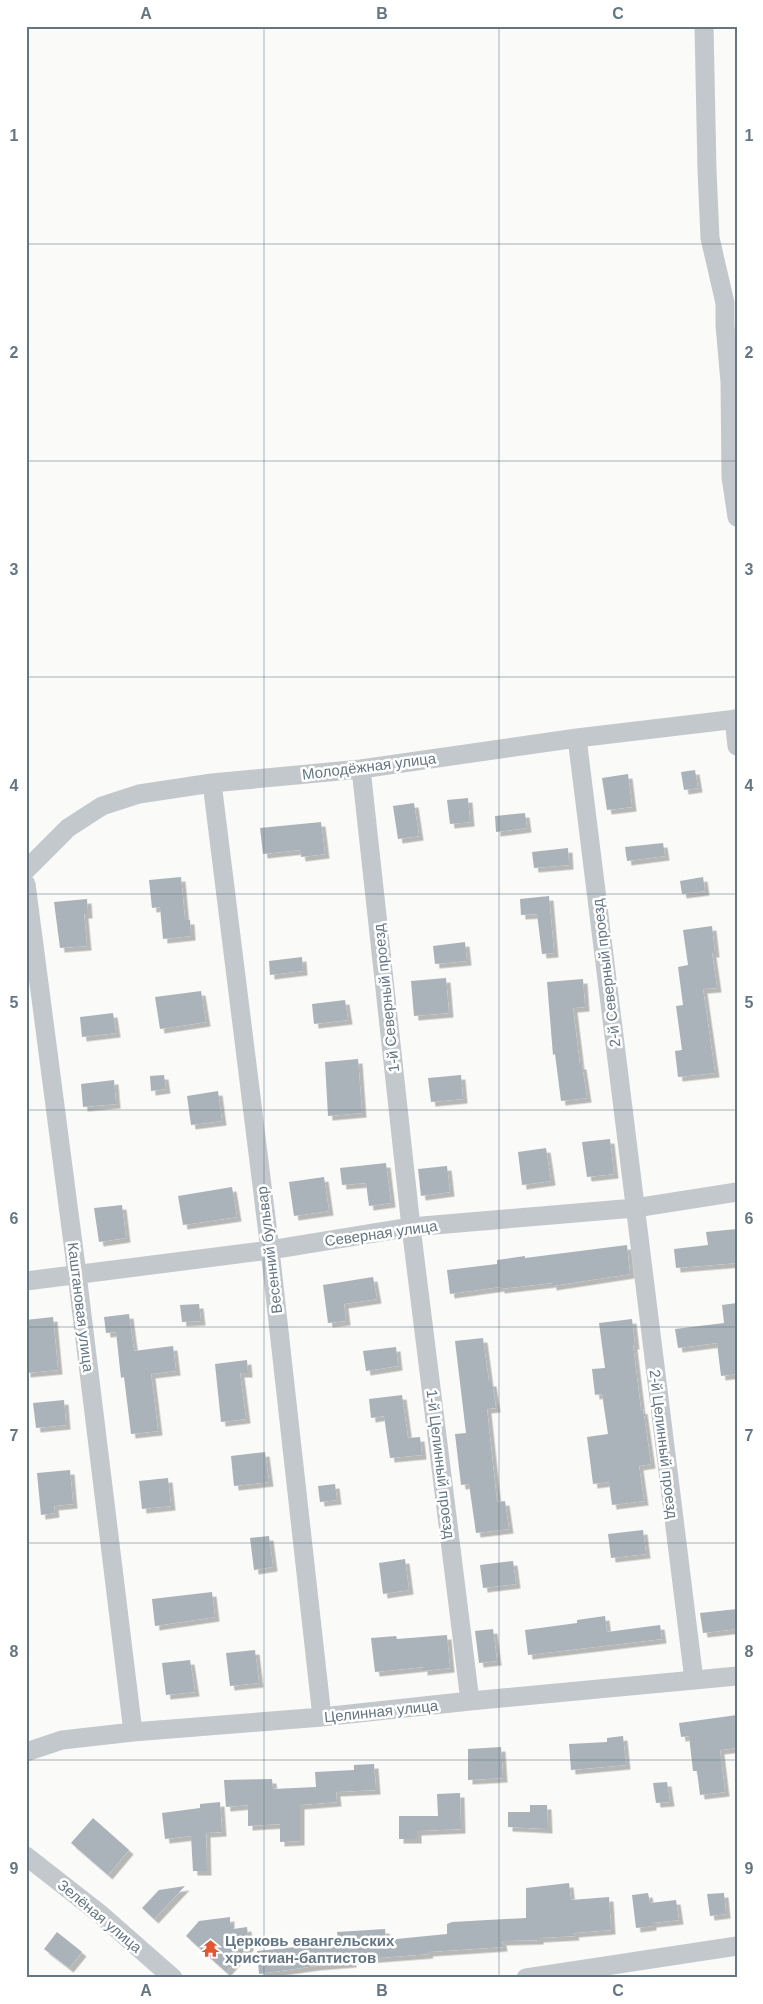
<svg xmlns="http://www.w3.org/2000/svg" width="763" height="2004" viewBox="0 0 763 2004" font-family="Helvetica,sans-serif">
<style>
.building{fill:#aab3b9;filter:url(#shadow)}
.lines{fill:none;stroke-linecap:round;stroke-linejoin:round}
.minor{stroke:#c3c8cc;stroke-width:19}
.grid{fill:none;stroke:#657683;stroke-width:1;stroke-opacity:0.55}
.labels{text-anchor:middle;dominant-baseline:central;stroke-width:5;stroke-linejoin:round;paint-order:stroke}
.street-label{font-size:15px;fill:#657683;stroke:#fff}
.poi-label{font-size:15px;font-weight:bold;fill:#657683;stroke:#fff;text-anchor:start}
.neatline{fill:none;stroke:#657683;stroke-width:2}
.grid-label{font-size:16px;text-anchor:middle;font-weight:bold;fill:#657683}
</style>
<defs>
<filter id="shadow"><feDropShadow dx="4.5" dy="4.5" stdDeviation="0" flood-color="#0004"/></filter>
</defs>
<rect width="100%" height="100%" fill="#fafaf8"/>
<path class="building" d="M695 770 698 788 684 790 681 772Z
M628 774 632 807 607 810 602 778Z
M468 798 470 822 450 824 447 800Z
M414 803 419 836 398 839 393 806Z
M525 813 527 828 496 832 495 816Z
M321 822 325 854 301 857 300 850 263 854 260 828Z
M663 843 665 856 627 861 625 847Z
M568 848 569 865 534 868 532 852Z
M181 877 185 920H190L191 936 163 939 160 907 152 908 149 880Z
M703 877 705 891 682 894 680 881Z
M549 896 554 953 542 954 537 914 521 915 520 899Z
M87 899 88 914H84L87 946 60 948 54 902Z
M712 926 715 953H712L717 988 703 989 715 1073 678 1077 675 1051 682 1050 676 1006 683 1005 678 967 688 965 683 930Z
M465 942 467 961 435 964 433 946Z
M302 957 303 971 270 975 269 961Z
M446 978 449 1013 414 1016 411 981Z
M583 979 585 1007 573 1008 580 1065H582L587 1098 561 1101 555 1054 553 1055 547 982Z
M201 991 206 1022 160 1029 155 997Z
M345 1000 348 1020 314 1024 312 1004Z
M113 1013 116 1033 82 1037 80 1017Z
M358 1059 362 1113 328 1116 325 1062Z
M164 1075 166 1089 151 1091 150 1076Z
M461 1075 463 1099 431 1102 428 1078Z
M114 1080 116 1104 83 1107 81 1084Z
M218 1091 222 1121 191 1125 187 1096Z
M610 1139 614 1174 587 1177 582 1142Z
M546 1148 551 1181 522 1185 518 1152Z
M386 1163 391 1203 369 1206 366 1183 342 1185 340 1168Z
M447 1166 450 1192 421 1196 418 1169Z
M324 1177 329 1211 294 1216 289 1182Z
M232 1187 237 1217 183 1225 178 1196Z
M122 1205 126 1238 99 1242 94 1208Z
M737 1229V1263L676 1268 674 1249 708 1245 706 1232Z
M627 1245 630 1274 552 1286V1283L500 1289V1287L450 1294 447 1270 497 1264V1260L525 1256V1258Z
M373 1277 377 1299 344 1304 346 1321 328 1323 323 1285Z
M737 1303V1374L721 1376 717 1343 678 1348 675 1329 724 1323 722 1305Z
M199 1304 201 1321 182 1322 180 1305Z
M129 1314 134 1351 173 1346 176 1371 151 1374 158 1431 131 1434 124 1377 121 1378 116 1332 106 1333 104 1317Z
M53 1317 58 1370 26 1373V1320Z
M632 1319 635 1345H633L641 1410 643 1409 651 1464 639 1466 644 1501 612 1505 609 1482 593 1484 587 1437 608 1434 602 1394 595 1395 592 1369 605 1368 599 1323Z
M483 1338 489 1382H492L496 1408 487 1409 497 1502 505 1501 509 1529 476 1533 469 1484 461 1485 455 1434 466 1433 455 1341Z
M396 1347 398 1366 366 1371 363 1351Z
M247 1360 248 1373H240L246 1419 221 1422 215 1364Z
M402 1395 408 1438 420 1437 422 1455 390 1458 384 1416 371 1418 369 1399Z
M64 1400 66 1425 36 1428 33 1403Z
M265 1452 269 1482 234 1486 231 1456Z
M70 1470 73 1504 54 1506 55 1513 41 1515 37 1473Z
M168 1478 171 1506 142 1509 139 1481Z
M335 1484 337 1500 320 1502 318 1486Z
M643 1530 646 1554 611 1558 608 1534Z
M269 1536 273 1567 254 1570 250 1538Z
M405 1559 409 1590 383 1594 379 1563Z
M513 1561 516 1584 483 1588 480 1565Z
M212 1592 215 1617 155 1626 152 1599Z
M737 1609V1629L703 1633 700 1613Z
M605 1616 607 1632 660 1625 662 1639 528 1655 525 1630 577 1623V1620Z
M493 1629 497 1661 479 1663 475 1631Z
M447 1635 450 1668 423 1671V1667L375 1672 371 1638 396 1636 397 1639Z
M255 1650 259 1683 230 1686 226 1653Z
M190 1660 195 1692 166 1695 162 1663Z
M737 1715V1748L720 1750 725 1792 700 1795 697 1771H693L689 1736 681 1737 679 1723Z
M623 1736 626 1765 571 1770 569 1744 607 1742V1738Z
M501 1747 503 1778 468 1780V1749Z
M374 1764 376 1790 336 1792 337 1802 300 1805V1841L280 1842V1824L248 1826V1805L226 1807 224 1780 272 1779 273 1789 316 1787 315 1772 354 1770V1765Z
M667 1782 670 1802 656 1803 653 1783Z
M460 1793 461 1829 417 1831V1839H399V1816H438L437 1794Z
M220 1802 222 1832 206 1833 207 1871H193L191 1836 165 1839 162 1813 200 1808V1804Z
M530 1805H547L548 1829 508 1827V1812H530Z
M93 1818 129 1850 108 1875 71 1843Z
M569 1883 571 1900 609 1897 611 1930 574 1933 575 1936 539 1938V1940L502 1941 503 1947 428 1952 429 1954 352 1960V1963L315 1966 259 1974 257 1951 296 1947 295 1944 338 1942 337 1932 385 1929 386 1940 447 1934V1924L452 1922 526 1918V1888Z
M185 1886 154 1919 142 1908 159 1890Z
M648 1893 650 1903 676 1900 679 1920 652 1923V1926L636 1928 632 1895Z
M724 1893 726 1914 710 1916 707 1894Z
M230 1917V1925H233V1929L247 1927 249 1946 226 1972 186 1936 199 1921Z
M57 1932 82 1952 69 1968 44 1949Z"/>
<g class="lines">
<path class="minor" d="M704 26 707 170 710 238 725 303V325L730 382 731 477 737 517
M734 719 737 746
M577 738 694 1680
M361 769 411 1227 470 1701
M212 783 270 1250 322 1717
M26 870 68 828 102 806 139 794 212 783 361 769 577 738 737 719
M26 884 77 1274 133 1732
M26 1281 270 1250 411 1227 635 1208 737 1192
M26 1752 62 1740 133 1732 322 1717 470 1701 737 1676
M26 1856 99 1913 173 1978
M526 1978 737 1946"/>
</g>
<path class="grid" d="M264 26V1978M499 26V1978M26 244H737M26 461H737M26 677H737M26 894H737M26 1110H737M26 1327H737M26 1543H737M26 1760H737"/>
<defs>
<symbol id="temple-bare" viewBox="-9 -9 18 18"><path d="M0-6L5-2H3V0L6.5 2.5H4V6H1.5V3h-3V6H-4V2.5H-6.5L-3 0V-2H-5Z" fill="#e4572e" stroke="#fff" stroke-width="2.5" paint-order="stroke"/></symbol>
</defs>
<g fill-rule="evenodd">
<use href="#temple-bare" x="198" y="1936" width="25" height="25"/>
</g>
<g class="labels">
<g class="street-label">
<text transform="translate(369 766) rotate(-7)">Молодёжная улица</text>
<text transform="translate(606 973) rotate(-97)">2-й Северный проезд</text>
<text transform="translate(386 998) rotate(-96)">1-й Северный проезд</text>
<text transform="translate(381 1233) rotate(-8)">Северная улица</text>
<text transform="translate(269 1250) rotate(-97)">Весенний бульвар</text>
<text transform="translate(81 1307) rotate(83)">Каштановая улица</text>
<text transform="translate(664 1444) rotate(83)">2-й Целинный проезд</text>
<text transform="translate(441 1464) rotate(83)">1-й Целинный проезд</text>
<text transform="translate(381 1711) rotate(-6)">Целинная улица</text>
<text transform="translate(100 1916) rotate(40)">Зелёная улица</text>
</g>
<g class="poi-label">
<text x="225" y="1940">Церковь евангельских<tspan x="225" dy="17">христиан-баптистов</tspan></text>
</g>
</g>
<rect width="763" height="2004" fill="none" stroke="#ffffff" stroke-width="55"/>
<rect x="28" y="28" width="708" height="1948" class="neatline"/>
<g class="grid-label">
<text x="146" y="19">A</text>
<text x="382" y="19">B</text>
<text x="618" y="19">C</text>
<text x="14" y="141">1</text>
<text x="749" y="141">1</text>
<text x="14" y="358">2</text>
<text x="749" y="358">2</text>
<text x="14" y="575">3</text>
<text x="749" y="575">3</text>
<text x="14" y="791">4</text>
<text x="749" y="791">4</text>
<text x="14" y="1008">5</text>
<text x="749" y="1008">5</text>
<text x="14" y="1224">6</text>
<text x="749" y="1224">6</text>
<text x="14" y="1441">7</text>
<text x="749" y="1441">7</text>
<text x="14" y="1657">8</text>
<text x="749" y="1657">8</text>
<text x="14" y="1874">9</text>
<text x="749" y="1874">9</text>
<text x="146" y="1996">A</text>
<text x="382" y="1996">B</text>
<text x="618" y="1996">C</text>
</g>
</svg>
